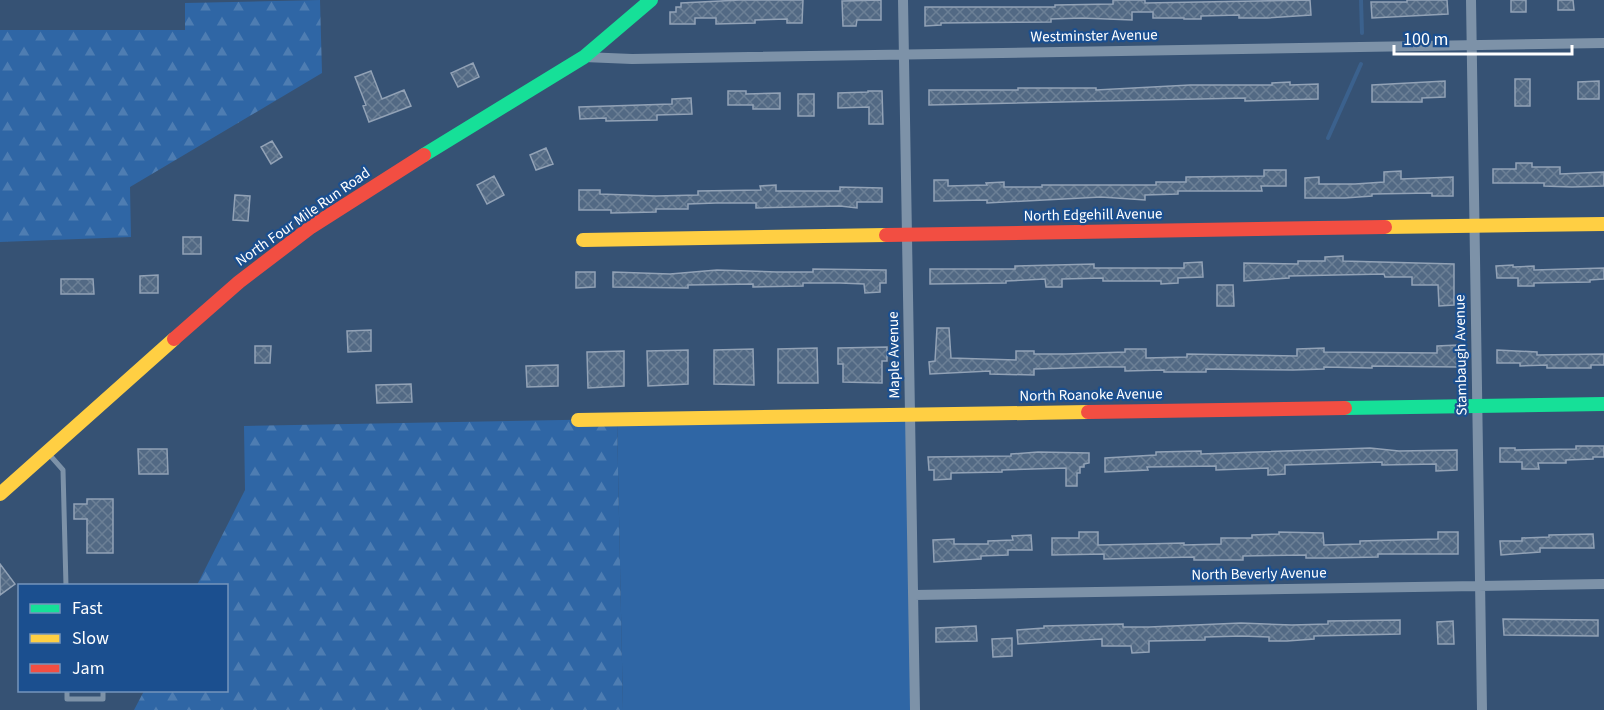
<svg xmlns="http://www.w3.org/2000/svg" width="1604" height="710" viewBox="0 0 1604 710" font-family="'Source Sans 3',sans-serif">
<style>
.grass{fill:#2f66a5}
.forest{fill:url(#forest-firs)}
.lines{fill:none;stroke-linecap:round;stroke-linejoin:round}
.stream{stroke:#3b618d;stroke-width:4}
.building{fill:url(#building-cross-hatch);stroke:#92a2b6;stroke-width:1.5}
.lane{stroke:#7d92a8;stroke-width:5}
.street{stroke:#7d92a8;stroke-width:10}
.fast{stroke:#16e098;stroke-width:14}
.slow{stroke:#ffcf43;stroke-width:14}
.jam{stroke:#f24e42;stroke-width:14}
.labels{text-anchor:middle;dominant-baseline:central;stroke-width:4.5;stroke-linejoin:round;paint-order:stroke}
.street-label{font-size:15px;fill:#fff;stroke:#1b4f8f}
</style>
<defs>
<pattern id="forest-firs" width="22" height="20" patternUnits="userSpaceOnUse" patternTransform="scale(1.5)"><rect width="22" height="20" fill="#2f66a5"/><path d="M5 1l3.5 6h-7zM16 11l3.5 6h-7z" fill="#4e7db2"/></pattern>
<pattern id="building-cross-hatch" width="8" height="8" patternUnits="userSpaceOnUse" patternTransform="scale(1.5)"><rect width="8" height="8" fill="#526984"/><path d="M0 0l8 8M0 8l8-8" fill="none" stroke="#6c8096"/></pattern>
</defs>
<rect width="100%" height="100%" fill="#365274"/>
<path class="grass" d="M910 415 915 710H623L617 419Z"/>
<path class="forest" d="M320 0 322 73 130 187 131 237 0 242V30H185V3Z
M617 419 623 710H134L144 691 226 690V586L197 585 245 490 244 426Z"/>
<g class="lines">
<path class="stream" d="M1361 0 1362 33
M1328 138 1361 64"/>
</g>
<path class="building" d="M740 0H803L802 23H787V19L755 20V23L716 24V18H695V24H670V12H676V7H681V3Z
M881 0V20H857L856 26H843L842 1Z
M1113 0H1145V3L1310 0 1311 15 1267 18H1239V15L1201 16V19H1184V18H1153V12H1132V20L1082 18 1051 19V22L941 23V25L925 26V7H1055V5L1113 4Z
M1407 0H1447L1448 14 1372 18 1371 2H1407Z
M1511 0H1526V12H1511Z
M1558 0H1573L1574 10H1558Z
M473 63 479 77 458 87 451 73Z
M371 71 382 99 404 90 411 106 369 122 363 106 366 105 355 77Z
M1515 79H1530V106H1515Z
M1445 81V97L1422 98V102H1372V85Z
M1599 81V99H1578V82Z
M1290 82V85L1318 84V99L1245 101V98L929 105V90H1018V88H1096V90L1190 85H1272V83Z
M728 91H746V94L780 93V109H753V105H728Z
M868 91H882L883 124H869V107L838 108V93L868 92Z
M798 94H814V116H798Z
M691 98 692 114 657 115V120L606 121V118L580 119 579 107 672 104V99Z
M272 141 282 157 271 164 261 147Z
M546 148 553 164 536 170 530 155Z
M1516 163H1532V167H1560V174L1604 172V186L1572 187 1544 186V183H1493V169H1516Z
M1264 170H1286V186H1261L1262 191H1178V194L1145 195V200L1101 197 987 203V200L934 201V180H948V186L987 185 986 183 1004 182V187H1042V185H1156V182H1186V177L1264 176Z
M1401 171V179L1453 177V196H1432V193L1372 194V196L1345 198H1305V178L1319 177V184H1355L1384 182V172Z
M494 176 504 195 487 204 477 185Z
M776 185V191H840V187L882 188V202H857V208L840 206 756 208V203H716L688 204V209H656V212L611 213V210H579V190H600V194L656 196 698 195V191L761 190 760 186Z
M235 195 250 196 248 221 233 220Z
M183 237H201V254H183Z
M1343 256V261L1454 264V305L1439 306 1438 285H1412V277H1385L1384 274 1289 276V278L1244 281V263L1298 264V261H1325V257Z
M1202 262 1203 277 1178 278V283L1161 284V281H1103V278L1062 279V287H1046L1045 279 1006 281V283L930 284V269H1015V266L1094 264V268H1184V263Z
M1513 265V267L1534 266V270L1604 268V279L1590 280V282L1534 283V286H1518V278H1497L1496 266Z
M813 269 886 270V283H880V292L865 293 864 284 840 283H803V286L753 287V284L688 285V288L613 287V272L670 274 717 270 777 272H813Z
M576 272H595V287L576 288Z
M158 275V293H140V276Z
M61 279H93L94 294H61Z
M1217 285H1233L1234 306H1217Z
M937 328H949L951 358 1016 360V351H1034V354H1066L1125 352V349H1146V358L1187 357V354L1297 356V349L1324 348V352L1437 353V346L1458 345V367L1372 366V368L1324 367V369L1293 370 1206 369V372H1164V370L1125 371V367H1104L1034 369V375L990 374V371L930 374 929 362 935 361Z
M371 330V351L348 352 347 331Z
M255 346H271L270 363H255Z
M887 347V361H882V383L843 382V364H838V348Z
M817 348 818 383H778V349Z
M753 349 754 385 714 384V350Z
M688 350V384L648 386 647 351Z
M1497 350 1537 352V355L1604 354V365H1591V368H1547V365L1520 366V363H1497Z
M624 351V386L588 388 587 352Z
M558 365V386L527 387 526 366Z
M411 384 412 402 377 403 376 385Z
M1576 446H1604V457H1593V459L1566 460V463H1538L1539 469H1522V462H1500V448H1515V450L1576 449Z
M1370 448 1399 451 1457 450V470L1436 471V464L1382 465V462L1285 465V474L1268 475V468L1216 470V466L1147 467 1148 470 1105 472V458L1156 455V452L1201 451V454Z
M138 449H167L168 474H139Z
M1038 452 1089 453V463L1084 464V467H1080V473H1077V486H1066V468L1002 470V472L951 473V479L934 480V470H929L928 457 1011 456V454Z
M87 499H113V553H87V519H74V504H87Z
M1079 532H1098V545L1184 543V545L1221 544V538H1252V535L1279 534V532L1323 533 1324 545 1360 544V541L1438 539V532H1458V554H1378V557L1331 558H1306V555L1243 556V560H1194V557L1104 559V554L1052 555V538H1079Z
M1593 534 1594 548H1540V552L1501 555 1500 541H1522V538L1549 537V535Z
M1031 535 1032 550H1008V555L981 556V559L934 562 933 540 954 539V544H988V541L1013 540 1012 536Z
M0 564 15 584 0 595Z
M1503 619 1598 620V636L1504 635Z
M1400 620V634L1314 636V639L1287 641H1269V637L1242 636 1205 637V640L1149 641V652L1132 653 1131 646H1102V639L1018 644 1017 630 1044 628V626L1123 624V627H1149L1241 623 1292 625 1328 624V621Z
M1453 621 1454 644H1438L1437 622Z
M976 626 977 641 936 642V628Z
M1012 638V656L993 657 992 639Z"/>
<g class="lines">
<path class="lane" d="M48 453 63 470 66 586
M67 690V699H103V690"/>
<path class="street" d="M903 0 915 710
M1471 0 1482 710
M584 57 632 59 1604 43
M914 595 1604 584"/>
<path class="fast" d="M424 155 584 57 651 0
M1345 408 1604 404"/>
<path class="slow" d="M1385 227 1604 224
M583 240 886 235
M578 420 1088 412
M0 494 174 339"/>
<path class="jam" d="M886 235 1385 227
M174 339 239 282 311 227 424 155
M1088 412 1345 408"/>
</g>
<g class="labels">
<g class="street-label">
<text transform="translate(1094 36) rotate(-1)">Westminster Avenue</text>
<text transform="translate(1093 215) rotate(-1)">North Edgehill Avenue</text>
<text transform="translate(303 217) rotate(-35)">North Four Mile Run Road</text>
<text transform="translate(894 355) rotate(-91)">Maple Avenue</text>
<text transform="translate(1461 355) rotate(-91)">Stambaugh Avenue</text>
<text transform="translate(1091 395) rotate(-1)">North Roanoke Avenue</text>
<text transform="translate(1259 574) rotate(-1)">North Beverly Avenue</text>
</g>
</g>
<rect x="18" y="584" width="210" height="108" fill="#1b4f8f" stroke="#7695bc" stroke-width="1.5"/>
<rect x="30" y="604" width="30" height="9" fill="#16e098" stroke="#7695bc" stroke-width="1.5"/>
<text x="72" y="614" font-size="18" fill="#ffffff">Fast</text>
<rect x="30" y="634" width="30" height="9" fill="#ffcf43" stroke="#7695bc" stroke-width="1.5"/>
<text x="72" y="644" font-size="18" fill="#ffffff">Slow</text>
<rect x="30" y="664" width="30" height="9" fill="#f24e42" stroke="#7695bc" stroke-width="1.5"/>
<text x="72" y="674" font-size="18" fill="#ffffff">Jam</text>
<path d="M1394 45v9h178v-9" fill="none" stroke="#ffffff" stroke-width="3"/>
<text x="1403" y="45" font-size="18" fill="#ffffff" stroke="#1b4f8f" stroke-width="4.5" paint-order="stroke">100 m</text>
</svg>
